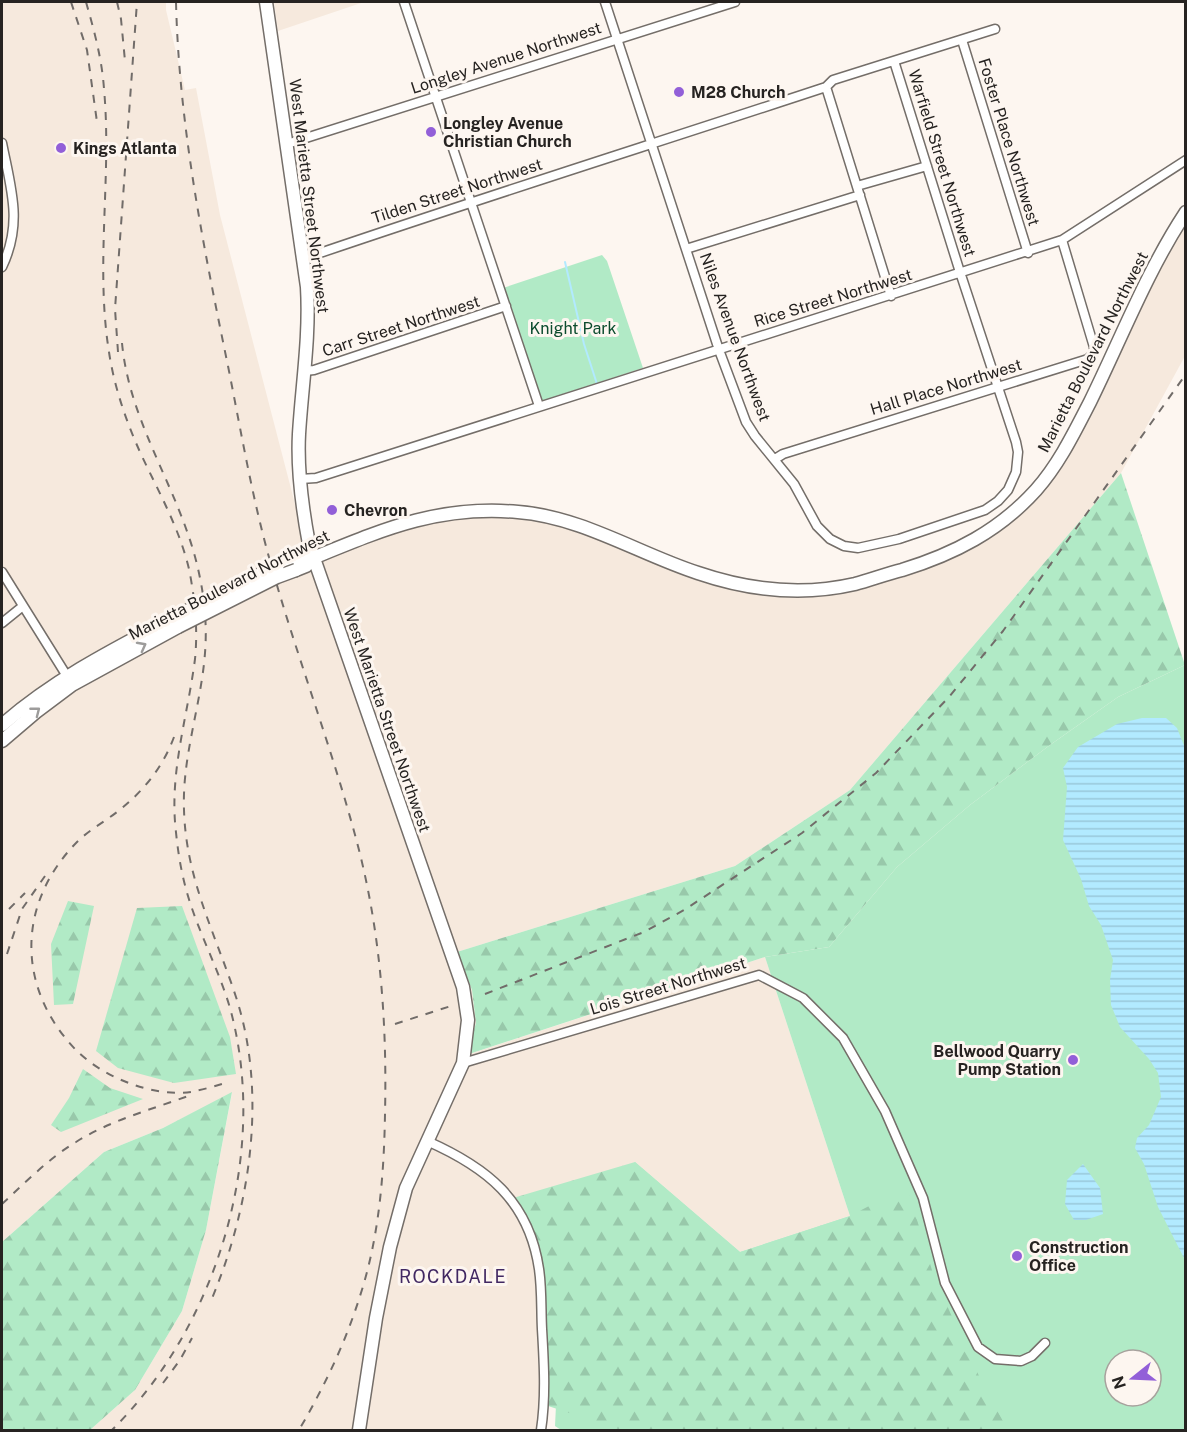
<svg xmlns="http://www.w3.org/2000/svg" width="1187" height="1432" viewBox="0 0 1187 1432" font-family="'Public Sans',sans-serif">
<style>
.built{fill:#f6e9dd}
.green{fill:#b1eac6;fill-rule:evenodd}
.forest{fill:url(#forest-firs)}
.water{fill:url(#water-rules)}
.lines{fill:none;stroke-linecap:round;stroke-linejoin:round}
.stream{stroke:#b2eaff;stroke-width:2}
.street-casing{stroke:#746e69;stroke-width:11}
.secondary-casing{stroke:#746e69;stroke-width:15}
.street{stroke:#fff;stroke-width:8}
.secondary{stroke:#fff;stroke-width:12}
.rail{stroke:#716c69;stroke-width:2;stroke-dasharray:8 8;stroke-linecap:butt}
.secondary-bridge-casing{stroke:#746e69;stroke-width:15;stroke-linecap:butt}
.secondary-bridge{stroke:#fff;stroke-width:12}
.oneway{stroke:#9d9c9b}
.poi-dot{fill:#925fd8;stroke:#fdf6f0;stroke-width:2}
.labels{text-anchor:middle;dominant-baseline:central;stroke-width:6;stroke-linejoin:round;paint-order:stroke}
.street-label{font-size:16px;fill:#262321;stroke:#fdf6f0}
.poi-label{font-size:16px;font-weight:bold;fill:#262321;stroke:#fdf6f0;text-anchor:start}
.park-label{font-size:16px;fill:#0c4c2e;stroke:#fdf6f0}
.neighbourhood-label{font-size:18px;letter-spacing:1.5px;fill:#412862;stroke:#fdf6f0}
</style>
<defs>
<pattern id="forest-firs" width="22" height="20" patternUnits="userSpaceOnUse" patternTransform="scale(1.5)"><rect width="22" height="20" fill="#b1eac6"/><path d="M5 1l3.5 6h-7zM16 11l3.5 6h-7z" fill="#98c8aa"/></pattern>
<pattern id="water-rules" width="6" height="5" patternUnits="userSpaceOnUse" patternTransform="scale(1.5)"><rect width="6" height="5" fill="#b2eaff"/><path d="M0 2.5h6" fill="none" stroke="#99c8da"/></pattern>
</defs>
<rect width="100%" height="100%" fill="#fdf6f0"/>
<path class="built" d="M2 2H166V10L185 90 196 88 220 215 309 558 453 508 548 518 766 591 890 579 970 543 1052 478 1185 211V356L1121 473 850 790 735 866 457 952 472 990 476 1023 467 1055 765 957 850 1216 740 1252 635 1162 545 1287 542 1413 538 1430H90L135 1390 182 1311 206 1230 232 1093 163 1128 104 1152 2 1242Z
M274 2H364L278 31Z"/>
<path class="green" d="M602 255 607 261 643 368 541 401 503 288Z
M1185 665V1430H561L555 1426 560 1323 635 1162 740 1252 850 1216 765 957 829 947 897 867 970 805 1050 745 1118 697ZM1115 1360H1151V1396H1115Z"/>
<path class="forest" d="M1121 473 1185 665 1118 697 1050 745 970 805 897 867 829 947 765 957 466 1055 476 1023 472 990 457 952 735 866 850 790Z
M68 901 94 906 73 1004 54 1005 51 944Z
M182 906 230 1037 236 1074 174 1083 118 1068 96 1051 137 908Z
M83 1069 110 1088 143 1099 61 1132 51 1125 69 1098Z
M232 1092 206 1230 182 1311 135 1390 90 1430H2V1242L104 1152 163 1128Z
M635 1162 740 1252 850 1216 907 1186 934 1277 979 1376 1008 1430H621L542 1404 545 1287 513 1198Z"/>
<path class="water" d="M1142 718H1166L1177 728 1185 748V1260L1158 1207 1144 1164 1135 1148 1137 1138 1149 1125 1161 1097 1158 1073 1149 1059 1120 1027 1111 1005 1110 980 1113 960 1101 925 1089 906 1081 879 1063 840 1067 787 1063 768 1078 747 1117 724Z
M1083 1164 1100 1188 1103 1214 1086 1220H1074L1065 1204 1067 1180Z"/>
<g class="lines">
<path class="stream" d="M565 262 584 344 597 384"/>
<defs>
<path id="street" d="M404 2 539 406
M605 2 719 350 746 422 755 436 794 484 817 526 830 539 844 546 858 548 899 539 985 510 998 501 1008 490 1016 472 1018 452 1016 442 959 269 894 61
M962 40 1028 253
M826 87 891 296
M2 143C11 189 23 223 2 267
M287 144 735 2
M857 186 927 166
M686 249 860 195
M303 256 314 255C484 197 656 143 826 87L833 80 995 29
M305 371 314 370 506 306
M775 459 783 454 1088 359 1094 353V347L1062 240
M300 479 316 478 1062 240 1186 160
M2 572 70 681
M2 623 23 606
M463 1063 759 975 803 998 843 1038 885 1111 923 1198 945 1283 978 1347 995 1359 1021 1361 1032 1356 1045 1343
M427 1141C486 1167 529 1200 539 1269 542 1289 541 1310 542 1329 544 1363 546 1397 541 1430"/>
<path id="secondary" d="M266 2 307 287C310 336 302 385 299 434 297 471 302 507 309 544L463 987 468 1020 463 1063 406 1188 390 1247 376 1318 359 1430
M278 565 303 556 313 558
M296 570 306 566 313 558C384 529 439 505 518 512 582 517 639 554 698 573 748 590 803 596 855 584 870 580 886 574 902 570 954 554 999 531 1036 490 1059 464 1074 433 1090 402 1121 339 1147 271 1186 212
M2 725C53 680 114 649 173 618
M2 741 36 712 72 685 178 627"/>
</defs>
<use href="#street" class="street-casing"/>
<use href="#secondary" class="secondary-casing"/>
<use href="#street" class="street"/>
<use href="#secondary" class="secondary"/>
<path class="rail" d="M71 2 87 50 97 122
M86 2C94 30 102 59 104 89 112 176 95 265 109 352 114 386 126 421 140 452 158 491 179 527 189 569 195 599 198 629 195 659 188 714 171 766 175 822 177 845 180 867 186 889 197 930 218 967 230 1008 270 1153 217 1326 112 1430
M117 2 121 19 125 61
M176 2C179 125 203 245 228 366 241 431 252 497 270 561 297 658 334 753 359 850 381 937 387 1026 385 1114 384 1175 379 1238 360 1296 345 1344 324 1387 299 1430
M122 343C130 428 184 495 200 578 205 602 207 628 205 653 201 706 182 756 184 810 186 879 215 933 236 997 268 1095 250 1210 210 1303
M118 352 115 309 137 2
M174 737C163 767 143 792 117 812 104 822 89 830 77 842 17 903 16 987 75 1049 102 1077 152 1097 191 1092 201 1090 212 1087 222 1084
M9 909 25 893
M7 954 22 909 45 876
M485 994 644 932 684 910 802 833 876 773 949 697 1003 631 1186 374
M395 1024 451 1006
M2 1204C25 1183 49 1158 76 1142 111 1120 153 1109 191 1095
M163 1383 180 1360 192 1338"/>
<defs>
<path id="secondary-bridge" d="M173 618 278 565
M178 627 277 577 296 570"/>
</defs>
<use href="#secondary-bridge" class="secondary-bridge-casing"/>
<use href="#secondary-bridge" class="secondary-bridge"/>
</g>
<defs><path id="oneway-chevron" d="M-2-3.5L2.5 0L-2 3.5" fill="none" stroke-width="1.6" stroke-linecap="round" stroke-linejoin="round" transform="scale(1.5)"/></defs>
<g class="oneway">
<use href="#oneway-chevron" transform="translate(142 646) rotate(-28)"/>
<use href="#oneway-chevron" transform="translate(36 711) rotate(-38)"/>
</g>
<g class="poi-dot">
<circle cx="679" cy="92" r="6"/>
<circle cx="431" cy="132" r="6"/>
<circle cx="61" cy="148" r="6"/>
<circle cx="332" cy="510" r="6"/>
<circle cx="1073" cy="1060" r="6"/>
<circle cx="1017" cy="1256" r="6"/>
</g>
<g class="labels">
<g class="street-label">
<text transform="translate(506 58) rotate(-18)">Longley Avenue Northwest</text>
<text transform="translate(1009 142) rotate(73)">Foster Place Northwest</text>
<text transform="translate(942 163) rotate(73)">Warfield Street Northwest</text>
<text transform="translate(457 191) rotate(-18)">Tilden Street Northwest</text>
<text transform="translate(309 196) rotate(83)">West Marietta Street Northwest</text>
<text transform="translate(833 298) rotate(-17)">Rice Street Northwest</text>
<text transform="translate(401 326) rotate(-18)">Carr Street Northwest</text>
<text transform="translate(735 337) rotate(70)">Niles Avenue Northwest</text>
<text transform="translate(1093 352) rotate(-63)">Marietta Boulevard Northwest</text>
<text transform="translate(946 387) rotate(-17)">Hall Place Northwest</text>
<text transform="translate(229 585) rotate(-27)">Marietta Boulevard Northwest</text>
<text transform="translate(387 720) rotate(71)">West Marietta Street Northwest</text>
<text transform="translate(668 986) rotate(-17)">Lois Street Northwest</text>
</g>
<g class="poi-label">
<text x="691" y="92">M28 Church</text>
<text x="443" y="123">Longley Avenue<tspan x="443" dy="18">Christian Church</tspan></text>
<text x="73" y="148">Kings Atlanta</text>
<text x="344" y="510">Chevron</text>
<text x="1061" y="1051" text-anchor="end">Bellwood Quarry<tspan x="1061" dy="18">Pump Station</tspan></text>
<text x="1029" y="1247">Construction<tspan x="1029" dy="18">Office</tspan></text>
</g>
<g class="park-label">
<text x="573" y="328">Knight Park</text>
</g>
<g class="neighbourhood-label">
<text x="453" y="1276">ROCKDALE</text>
</g>
</g>
<rect width="1187" height="1432" fill="none" stroke="#262321" stroke-width="6"/>
<g transform="translate(1133 1378) rotate(252)"><circle r="28" fill="#fdf6f0" stroke="#a7a29d" stroke-width="1.5"/>
<path d="M0-4.5L10 22L0 15L-10 22Z" fill="#925fd8"/>
<text y="-9" font-size="16" font-weight="bold" text-anchor="middle" fill="#262321">N</text>
</g>
</svg>
